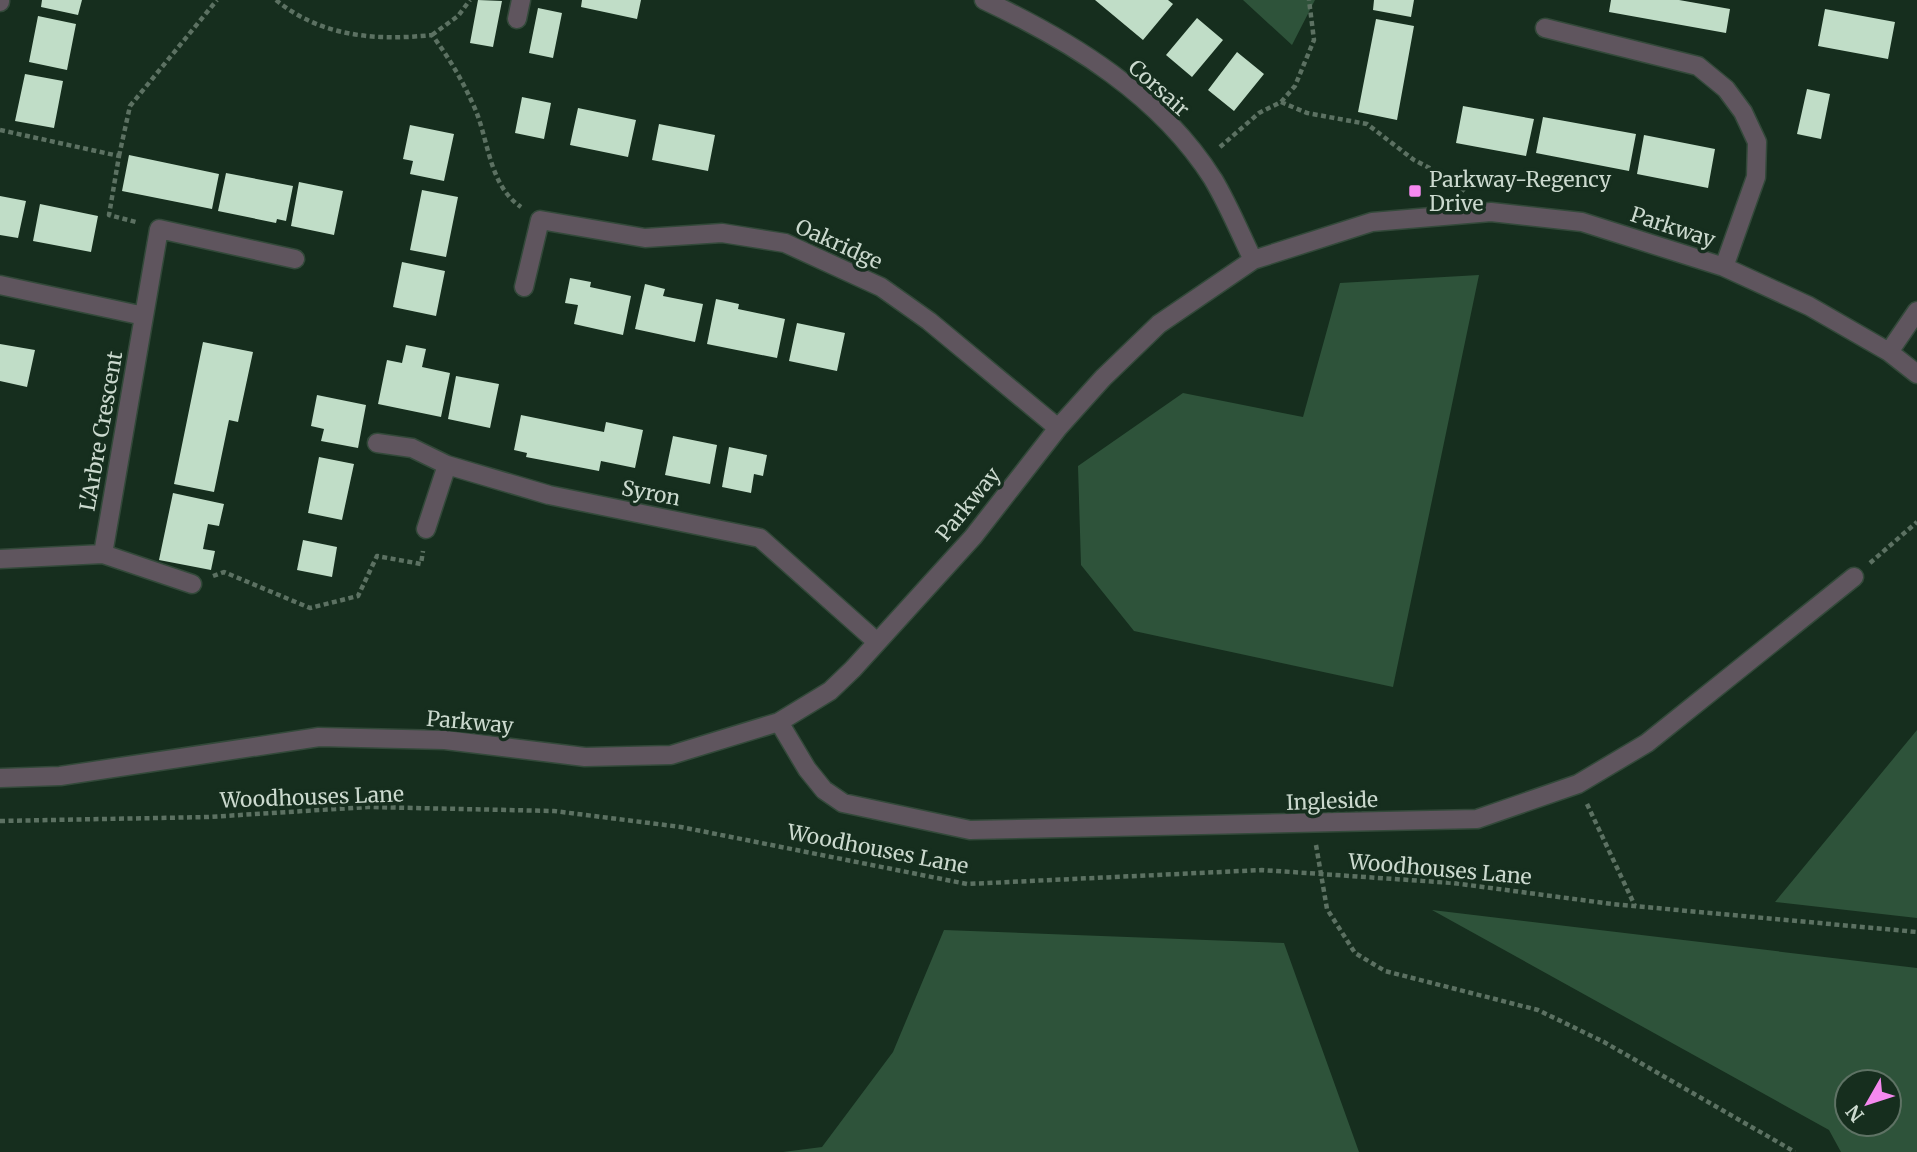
<svg xmlns="http://www.w3.org/2000/svg" width="1917" height="1152" viewBox="0 0 1917 1152" font-family="Merriweather,serif">
<style>
.green{fill:#2e533a;fill-rule:evenodd}
.building{fill:#c0ddc7}
.lines{fill:none;stroke-linecap:round;stroke-linejoin:round}
.minor-casing{stroke:#33493a;stroke-width:21}
.path{stroke:#5c7162;stroke-width:4.5;stroke-dasharray:5 3.5;stroke-linecap:butt}
.minor{stroke:#5f555e;stroke-width:18}
.poi-dot{fill:#f589ef;stroke:#162e1e;stroke-width:2.5}
.labels{text-anchor:middle;dominant-baseline:central;stroke-width:7;stroke-linejoin:round;paint-order:stroke}
.street-label{font-size:21px;fill:#cbd9ce;stroke:#162e1e}
.poi-label{font-size:21px;fill:#cbd9ce;stroke:#162e1e;text-anchor:start}
</style>
<rect width="100%" height="100%" fill="#162e1e"/>
<path class="green" d="M1243 0H1315L1292 45Z
M1479 275 1393 687 1134 631 1081 565 1078 466 1183 393 1303 417 1340 283Z
M1917 730V918L1775 902Z
M1432 910 1917 968V1152H1841L1829 1130ZM1847 1082H1889V1124H1847Z
M944 930 1284 943 1359 1152H783L822 1147 893 1052Z"/>
<path class="building" d="M42 0H82L78 15 41 7Z
M478 0 502 1 493 47 470 43Z
M582 0H641L637 19 581 7Z
M1095 0H1168L1173 4 1143 40Z
M1374 0H1414L1411 17 1373 10Z
M1611 0H1679L1730 9 1726 33 1609 12Z
M538 8 562 13 553 58 529 53Z
M1825 9 1895 22 1888 59 1818 46Z
M38 16 76 24 67 70 29 62Z
M1197 18 1223 40 1192 77 1166 55Z
M1376 19 1414 26 1397 120 1358 112Z
M1237 52 1264 74 1234 111 1208 90Z
M25 74 63 81 54 128 15 121Z
M1807 89 1830 94 1821 139 1797 134Z
M522 97 551 103 544 139 515 133Z
M1463 106 1534 119 1526 156 1456 143Z
M578 108 636 120 628 157 570 145Z
M1543 117 1636 134 1629 171 1536 153Z
M659 124 715 135 708 171 652 160Z
M410 125 454 134 444 181 410 174 413 161 403 159Z
M1644 135 1715 149 1708 188 1637 174Z
M129 155 219 174 212 209 122 191Z
M226 173 293 186 286 221 277 219 276 223 218 211Z
M299 182 343 191 334 235 291 226Z
M422 190 458 197 446 257 410 250Z
M0 196 26 201 18 238 0 235Z
M40 204 98 216 91 252 33 241Z
M402 262 445 271 436 316 393 307Z
M570 278 591 282 590 287 631 296 623 335 574 324 578 305 565 303Z
M645 284 665 289 663 296 703 304 695 342 635 329Z
M716 299 739 304 738 309 785 319 777 358 707 344Z
M797 323 845 333 837 371 789 361Z
M203 342 253 352 238 422 229 420 214 492 174 484Z
M0 344 35 350 27 387 0 381Z
M406 345 426 349 422 367 450 373 441 417 378 404 387 360 402 363Z
M456 376 499 384 490 428 448 419Z
M317 395 366 405 358 448 321 441 324 429 311 426Z
M521 415 604 432 606 422 643 430 635 468 601 461 599 471 526 457 527 453 514 450Z
M673 436 717 445 710 484 665 475Z
M729 447 767 455 763 476 754 474 751 493 722 487Z
M319 457 354 464 342 520 308 513Z
M173 493 224 504 219 526 208 524 203 549 215 551 211 570 159 560Z
M303 540 337 547 332 577 297 570Z"/>
<g class="lines">
<defs>
<path id="minor" d="M984 0C1071 41 1160 95 1213 179 1228 204 1240 233 1253 260
M0 2V0
M517 19 521 0
M1545 28 1698 66 1726 89 1743 112 1757 142 1756 177 1724 267
M0 285 144 316
M524 287 540 220 645 238 722 233 785 243 881 287 929 321 1058 428
M1889 352 1917 311
M377 443 412 448 447 465
M426 529 447 465 549 495 760 538 877 642
M103 554 159 229 295 259
M0 559 103 554 192 584
M779 722 807 769 824 790 843 803 970 830 1477 819 1578 784 1647 743 1854 577
M0 778 60 776 319 737 445 740 585 757 671 755 779 722 830 691 853 669 973 537 1058 428 1103 378 1159 324 1253 260 1372 222 1491 212 1582 222 1724 267 1809 306 1889 352 1917 374"/>
</defs>
<use href="#minor" class="minor-casing"/>
<path class="path" d="M276 0C321 37 377 41 432 35 450 59 464 83 476 111 489 144 490 186 521 207
M432 35 458 16 470 0
M1281 102 1307 113 1367 124 1414 160 1449 178 1465 191
M0 130 119 156 109 215 136 222
M1220 147 1259 113 1281 102 1295 86 1314 40 1309 0
M119 156 130 106 217 0
M1870 563 1917 522
M213 576 224 572 310 608 358 596 377 556 421 564 423 551
M1587 804 1635 906
M0 821 208 817 368 807 554 811 681 827 967 884 1262 870 1453 883 1612 904 1917 932
M1316 845 1327 909 1355 953 1385 971 1538 1010 1604 1042 1795 1152"/>
<use href="#minor" class="minor"/>
</g>
<rect class="poi-dot" x="1408" y="184" width="14" height="14" rx="3.5"/>
<g class="labels">
<g class="street-label">
<text transform="translate(1159 88) rotate(42)">Corsair</text>
<text transform="translate(1673 227) rotate(18)">Parkway</text>
<text transform="translate(839 244) rotate(24)">Oakridge</text>
<text transform="translate(101 431) rotate(-80)">L'Arbre Crescent</text>
<text transform="translate(651 493) rotate(11)">Syron</text>
<text transform="translate(968 504) rotate(-51)">Parkway</text>
<text transform="translate(470 722) rotate(5)">Parkway</text>
<text transform="translate(312 797) rotate(-2)">Woodhouses Lane</text>
<text transform="translate(1332 801) rotate(-2)">Ingleside</text>
<text transform="translate(878 849) rotate(11)">Woodhouses Lane</text>
<text transform="translate(1440 869) rotate(5)">Woodhouses Lane</text>
</g>
<g class="poi-label">
<text x="1429" y="179">Parkway-Regency<tspan x="1429" dy="24">Drive</tspan></text>
</g>
</g>
<g transform="translate(1868 1103) rotate(231)"><circle r="33" fill="#162e1e" stroke="#5e7264" stroke-width="2"/>
<path d="M0-5L12 26L0 18L-12 26Z" fill="#f589ef"/>
<text y="-10" font-size="19" font-weight="bold" text-anchor="middle" fill="#cbd9ce">N</text>
</g>
</svg>
